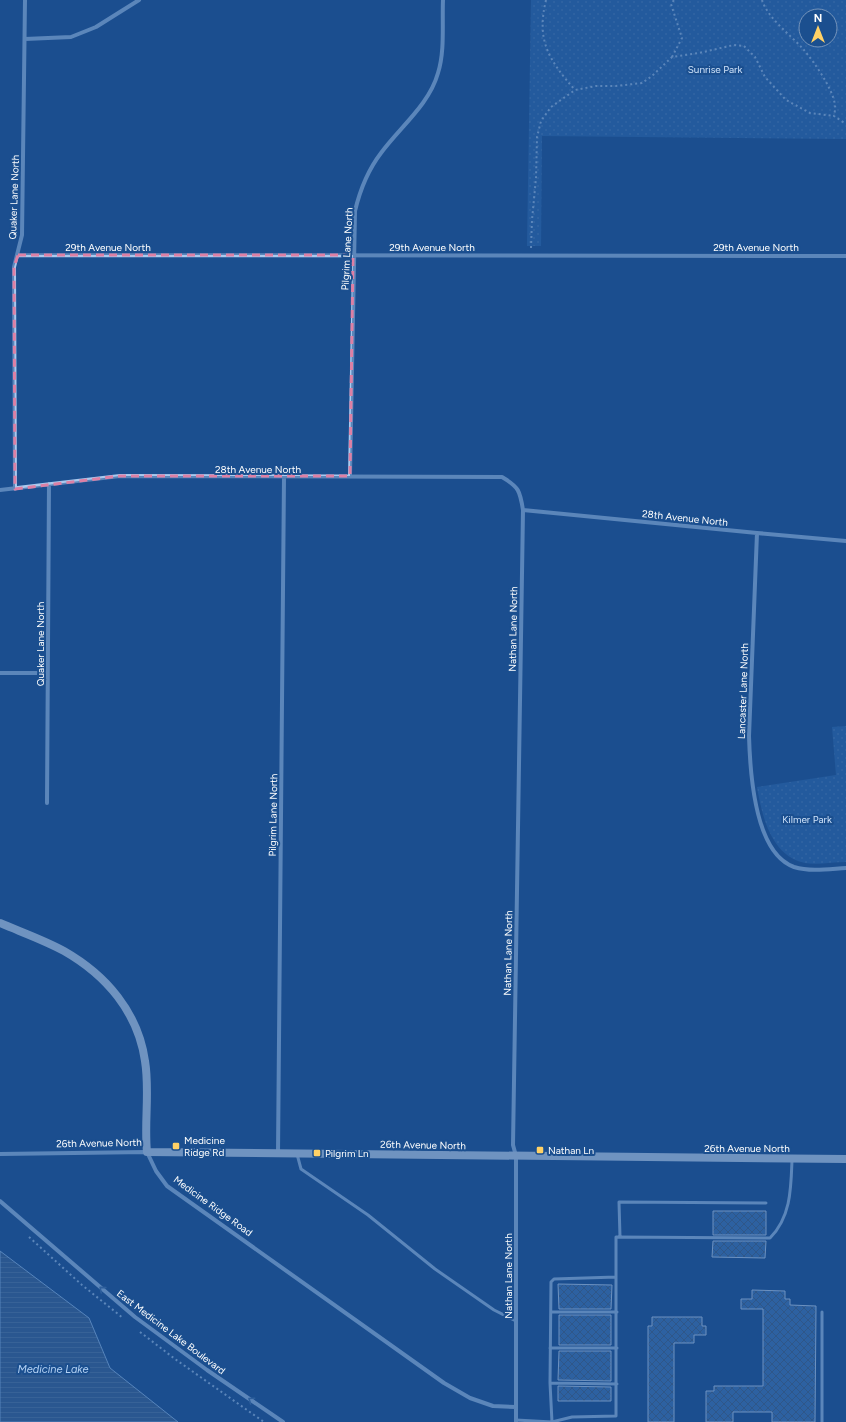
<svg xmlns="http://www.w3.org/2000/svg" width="846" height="1422" viewBox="0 0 846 1422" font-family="Figtree,sans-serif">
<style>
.park{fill:url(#park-dots);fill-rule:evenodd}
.water{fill:url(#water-rules);stroke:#9cc4f0}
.building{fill:url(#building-cross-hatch);stroke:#cfe3fa}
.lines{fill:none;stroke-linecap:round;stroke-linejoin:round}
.path{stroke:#a9c9ee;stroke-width:2;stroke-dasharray:2 3;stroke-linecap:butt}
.lane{stroke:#a9c9ee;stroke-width:3}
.street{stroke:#a9c9ee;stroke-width:4}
.secondary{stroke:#d6e6fa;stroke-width:8}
.oneway{stroke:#4674ac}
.marked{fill:none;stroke:#dd80a5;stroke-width:3;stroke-dasharray:8 5;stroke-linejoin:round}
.poi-dot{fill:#ffd166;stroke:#1b4f8f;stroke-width:1.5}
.labels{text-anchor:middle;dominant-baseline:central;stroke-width:4;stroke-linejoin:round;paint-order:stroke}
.park-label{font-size:10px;fill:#cfe3fa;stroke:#1b4f8f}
.street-label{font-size:10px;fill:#fff;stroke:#1b4f8f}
.poi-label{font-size:10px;fill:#fff;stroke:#1b4f8f;text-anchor:start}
.water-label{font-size:11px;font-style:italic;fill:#b5d3f5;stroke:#1b4f8f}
</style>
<defs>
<pattern id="park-dots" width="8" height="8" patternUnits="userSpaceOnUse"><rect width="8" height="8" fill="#2e69ad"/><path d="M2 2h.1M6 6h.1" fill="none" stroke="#4d80b9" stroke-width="1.8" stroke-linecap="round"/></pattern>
<pattern id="water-rules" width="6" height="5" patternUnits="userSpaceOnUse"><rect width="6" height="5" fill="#3c6290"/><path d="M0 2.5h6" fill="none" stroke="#597aa1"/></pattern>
<pattern id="building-cross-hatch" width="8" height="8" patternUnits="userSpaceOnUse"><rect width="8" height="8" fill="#4478b7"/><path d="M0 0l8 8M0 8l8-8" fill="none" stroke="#486282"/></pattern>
</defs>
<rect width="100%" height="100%" fill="#1b4f8f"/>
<path class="park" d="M531 0H846V139L542 136 541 246H527ZM806 16H830V40H806Z
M846 726V862C833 862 818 865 805 863 771 856 762 816 757 787L836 775 832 727Z"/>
<path class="water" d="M0 1251 89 1318 110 1368 178 1422H0Z"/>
<path class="building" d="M713 1211H766V1235H713Z
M713 1241H766L765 1258 712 1257Z
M558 1284 612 1285 611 1309H559Z
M752 1290 785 1291V1299H790V1305L816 1306 815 1422H772V1412H733V1422H706V1391H714V1386H763V1309H741V1299H752Z
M559 1315H611V1345H559Z
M652 1317H702V1326H706V1335H694V1343H674V1422H648V1326H652Z
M559 1351H611V1381L558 1380Z
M558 1386 611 1387V1401H558Z"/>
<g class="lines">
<path class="path" d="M546 0C536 41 549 60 575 90
M762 0C768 19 791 35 804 50 814 62 834 90 835 106 836 109 834 113 834 116L846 124
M672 57 682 38 671 4 674 0
M531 248 532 220 536 178 537 137 541 121 551 107 575 90 596 86H616L642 83 652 76 672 57 699 53 734 45 744 46 755 57 765 77 786 100 810 113 834 116
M29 1237 82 1285 123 1318
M140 1332 175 1359 264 1422"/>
<path class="lane" d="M297 1154 301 1169 368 1215 435 1269 494 1310 516 1321
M620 1237 619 1202 766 1203
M551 1312H617
M822 1312V1422
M550 1348H617
M550 1383 617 1384
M516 1420 552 1422 572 1417 616 1416V1237L770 1238C791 1217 791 1188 792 1160
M552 1422 550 1383 551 1282 554 1279 616 1277"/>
<path class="street" d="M25 39 71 37 96 27 139 0
M18 255 846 256
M350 476 355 211C360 190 368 170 381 153 400 127 429 105 438 73 445 51 442 24 443 0
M15 489 14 267 22 235 25 0
M0 490 120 476 502 477C519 487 520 491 523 510L513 1145 516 1156V1422
M523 510 757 533 846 541
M757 533 749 736C750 771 754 853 794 867 811 872 829 869 846 868
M0 673H47
M47 803 49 484
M278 1153 284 477
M0 1154 147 1152 156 1171 167 1186 444 1383 470 1398 493 1406 516 1407
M0 1201 135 1317 207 1370 283 1422"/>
<path class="secondary" d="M0 923C21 932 44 940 64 951 106 975 138 1012 145 1061 150 1091 144 1122 147 1152L846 1159"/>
</g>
<defs><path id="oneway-chevron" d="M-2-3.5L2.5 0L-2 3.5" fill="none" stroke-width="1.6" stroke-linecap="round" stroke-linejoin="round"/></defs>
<g class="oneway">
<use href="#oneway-chevron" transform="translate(102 1289) rotate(-139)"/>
<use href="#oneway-chevron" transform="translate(251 1400) rotate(-145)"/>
</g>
<path d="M0 0H846V1422H0ZM18 255H353L350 476H120L15 489 14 267Z" fill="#1b4f8f" fill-opacity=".55" fill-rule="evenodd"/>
<path class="marked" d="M18 255H353L350 476H120L15 489 14 267Z"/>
<g class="poi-dot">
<rect x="172" y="1142" width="8" height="8" rx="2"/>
<rect x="536" y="1146" width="8" height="8" rx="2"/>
<rect x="313" y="1149" width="8" height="8" rx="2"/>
</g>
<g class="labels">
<g class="park-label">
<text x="715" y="69">Sunrise Park</text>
<text x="807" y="819">Kilmer Park</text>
</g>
<g class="street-label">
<text transform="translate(14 197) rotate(-88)">Quaker Lane North</text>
<text x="108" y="247">29th Avenue North</text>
<text x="432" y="247">29th Avenue North</text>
<text x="756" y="247">29th Avenue North</text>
<text transform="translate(347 249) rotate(-87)">Pilgrim Lane North</text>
<text x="258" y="469">28th Avenue North</text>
<text transform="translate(685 518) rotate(6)">28th Avenue North</text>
<text transform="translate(513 629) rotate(-89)">Nathan Lane North</text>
<text transform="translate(40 644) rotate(-90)">Quaker Lane North</text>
<text transform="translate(743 691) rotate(-88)">Lancaster Lane North</text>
<text transform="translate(273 815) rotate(-89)">Pilgrim Lane North</text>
<text transform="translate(508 953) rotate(-89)">Nathan Lane North</text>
<text transform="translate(99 1143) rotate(-1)">26th Avenue North</text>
<text transform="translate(423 1145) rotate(1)">26th Avenue North</text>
<text x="747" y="1148">26th Avenue North</text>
<text transform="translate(213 1206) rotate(36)">Medicine Ridge Road</text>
<text transform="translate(508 1276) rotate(-90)">Nathan Lane North</text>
<text transform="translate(171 1332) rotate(37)">East Medicine Lake Boulevard</text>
</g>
<g class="poi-label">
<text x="184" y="1140">Medicine<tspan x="184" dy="12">Ridge Rd</tspan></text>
<text x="548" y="1150">Nathan Ln</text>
<text x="325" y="1153">Pilgrim Ln</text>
</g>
<g class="water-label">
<text x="53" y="1369">Medicine Lake</text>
</g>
</g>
<g transform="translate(818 28)"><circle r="19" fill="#1b4f8f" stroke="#7695bc"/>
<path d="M0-3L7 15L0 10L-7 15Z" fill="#ffd166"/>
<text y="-6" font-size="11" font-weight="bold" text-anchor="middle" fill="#ffffff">N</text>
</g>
</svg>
